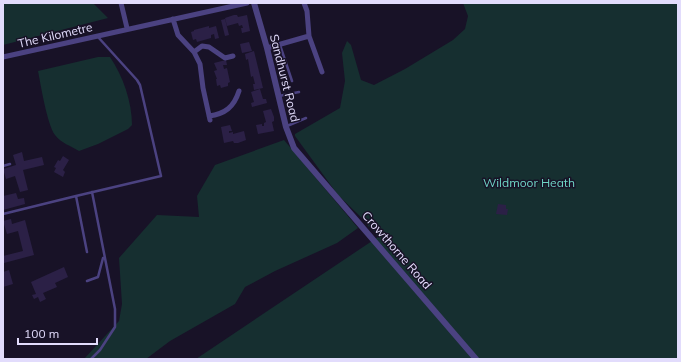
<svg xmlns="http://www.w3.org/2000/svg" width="681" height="362" viewBox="0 0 681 362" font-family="Mulish,sans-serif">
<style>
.green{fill:#162f30}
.building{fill:#2b2046}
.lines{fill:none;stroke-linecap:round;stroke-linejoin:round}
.service{stroke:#4b4281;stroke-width:2.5}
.minor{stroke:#4b4281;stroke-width:5}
.tertiary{stroke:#4b4281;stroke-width:6}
.labels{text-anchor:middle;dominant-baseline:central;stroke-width:3;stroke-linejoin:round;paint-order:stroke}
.street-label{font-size:12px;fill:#e2dcfc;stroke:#181227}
.park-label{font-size:12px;fill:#6ed5c5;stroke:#181227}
</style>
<rect width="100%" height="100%" fill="#181227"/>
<path class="green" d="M3 3H93L108 18 3 45Z
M463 3H678V359H196L378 237 371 227H369L364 220 338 195 295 136V134L340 108 345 81 342 53 347 41 351 45 361 80 374 85 405 69 453 40 465 29 468 16Z
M98 57H110C123 76 132 102 132 125L128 129 98 144 79 151C71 146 61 143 55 135 47 124 41 86 38 71Z
M284 140 358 228 337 243 275 271 245 287 235 304 170 341 146 359H84L119 321 122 304 119 258 157 215 199 217 197 196 215 165Z"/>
<path class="building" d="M234 15H237L238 17 247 15 250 31 242 33 241 28H243L242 25 239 26 238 23 227 26 225 18Z
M225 19 229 35 225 36 221 20Z
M209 26V28L216 26 219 38 215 39 214 34 211 35V38L197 42 196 39 193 40 191 32 194 31V30Z
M249 42 252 51 242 53 240 44Z
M254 51 263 88 254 90 253 84H255L253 76 251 77 248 59 246 60 245 54Z
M226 60 227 65H223L224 69 227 68 230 82 228 83V86L221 88 220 85 217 86 216 79H217L214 71 217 70 214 63Z
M260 89 263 99H266L267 103 252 107 251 103 254 102 251 92Z
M271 109 274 117V121L272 122 274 131 258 134 256 125 262 124V126H264V123L266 122 263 111Z
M230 125 232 131H229V133L233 132V134L244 131 246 140 238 143H234L233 141 224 143 221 127Z
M22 152 24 161 42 157 44 165 23 170 28 190 20 192 15 176 6 179 3 169 16 165 13 155Z
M63 156 69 160 63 170 65 172 63 177 54 172 56 168 54 167 58 160 60 161Z
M16 193 18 199 24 198 25 204 3 210V196Z
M498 204 506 205V209H508L507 215 496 214Z
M11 219 12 224 25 220 34 255 4 263 3 256 23 251 18 231 7 234 3 221Z
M64 267 68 277 55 283 57 287 43 293 46 299 40 302 38 297 34 299 32 295 36 294 31 282Z
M9 270 13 284 3 287V272Z"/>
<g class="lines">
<path class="service" d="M280 45 292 81
M279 96 299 92
M287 126 306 118
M3 166 10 164
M76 196 161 176 140 85 137 80 98 37
M3 214 76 196 87 252
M87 281 98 277 103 258
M91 359 100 350 115 327V309L92 192"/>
<path class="minor" d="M121 3 127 28
M304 3 307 11 309 36 322 72
M173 19 178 35 194 52 200 64 203 88 210 120
M267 48 309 36
M194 52 202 46 209 47 225 58 233 56
M3 57 247 3
M209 116C225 114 234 107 239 91"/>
<path class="tertiary" d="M254 3 267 48 286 127 294 148 476 359"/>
</g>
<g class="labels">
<g class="street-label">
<text transform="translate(55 35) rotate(-13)">The Kilometre</text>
<text transform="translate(285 78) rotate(76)">Sandhurst Road</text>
<text transform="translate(397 250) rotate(49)">Crowthorne Road</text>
</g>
<g class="park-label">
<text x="529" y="182">Wildmoor Heath</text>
</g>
</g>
<rect width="681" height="362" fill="none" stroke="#e2dcfc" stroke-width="8"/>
<path d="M18 338v6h79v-6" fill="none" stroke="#e2dcfc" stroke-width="2"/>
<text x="24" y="338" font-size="12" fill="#e2dcfc" stroke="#181227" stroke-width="3" paint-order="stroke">100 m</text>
</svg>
